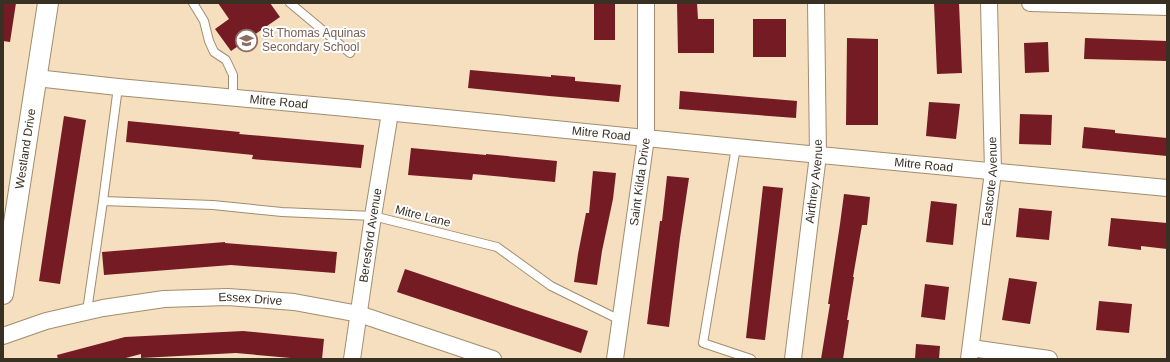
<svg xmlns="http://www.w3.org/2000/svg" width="1170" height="362" viewBox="0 0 1170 362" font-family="Arial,sans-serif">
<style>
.building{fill:#751b23}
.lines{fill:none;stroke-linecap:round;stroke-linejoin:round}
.service-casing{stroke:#a18d6e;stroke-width:10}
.minor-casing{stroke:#a18d6e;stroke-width:18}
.tertiary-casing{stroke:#a18d6e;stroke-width:22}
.service{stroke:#fff;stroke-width:8}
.minor{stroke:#fff;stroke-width:16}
.tertiary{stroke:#fff;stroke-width:20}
.labels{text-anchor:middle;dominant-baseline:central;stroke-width:4;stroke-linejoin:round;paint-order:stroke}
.education-label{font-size:12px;fill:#785e54;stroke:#fff;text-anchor:start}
.street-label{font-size:12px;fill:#383023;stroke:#fff}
</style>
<rect width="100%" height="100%" fill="#f5dfbe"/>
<path class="building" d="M3 3H16L10 42 3 41Z
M218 3H270L280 17 231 51 215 29 229 19Z
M594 3H615V40H594Z
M677 3H697L698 19H714V53H678Z
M934 3H959L962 73 937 74Z
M753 19H786V57H753Z
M847 38 878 39V125H846Z
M1085 38 1167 41V61L1084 59Z
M1048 42 1049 72 1025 73 1024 43Z
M470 70 551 77V75L575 77V81L621 85 619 102 549 96 468 88Z
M680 91 797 101 796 118 679 109Z
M929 102 960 104 956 139 926 136Z
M1020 114 1052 115 1051 145 1019 144Z
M64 116 86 120 60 284 39 281Z
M128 121 240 132 239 134 364 145 361 168 252 159 253 155 126 142Z
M1084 127 1115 130V133L1167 138V156L1082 148Z
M411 148 486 155V154L557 161 555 182 473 174 472 180 408 175Z
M593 171 616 173 613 199 602 251 597 285 574 282 578 254 586 213H589Z
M667 176 689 178 680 238 669 327 647 324 660 221H662Z
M763 186 783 188 765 340 746 338Z
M844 194 870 197 867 225H862L853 277H854L847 320H849L843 359H821L830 304H828L840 224Z
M931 201 957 204 953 245 926 242Z
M1019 208 1052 211 1049 240 1016 237Z
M1111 218 1167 223V249L1141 246V250L1108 246Z
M225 242V243L337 252 335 273 231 265 104 275 102 252Z
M405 269 588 331 581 353 397 292Z
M1009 278 1037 282 1030 324 1002 320Z
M925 284 949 287 945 320 921 317Z
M1099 301 1132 304 1129 333 1096 330Z
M243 331 324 339 322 359H302L236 353 141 358V354L122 359H58L57 355 125 337Z
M916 344 940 346 939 359H915Z"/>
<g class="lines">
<defs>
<path id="service" d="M193 3 204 21 209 41 214 52 226 60 233 75V99
M290 3 350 53
M736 147 703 343 751 359
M103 201 213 205 282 212 373 216 497 247 551 286 620 320
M87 311 103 201 118 87"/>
<g id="minor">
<path d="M1030 3 1167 7"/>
<path id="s1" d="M36 78 118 87 346 108 736 147 1167 188"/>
<path id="s2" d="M3 336 46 321 103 308 164 299 228 297 294 302 359 314 493 359"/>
<path d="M971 348 1049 359"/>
<path id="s3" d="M352 359 373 216 390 113"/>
<path id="s4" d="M615 359 646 138V3"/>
<path id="s5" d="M793 359 818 155 816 3"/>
<path id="s6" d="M969 359 993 172 989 3"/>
</g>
<g id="tertiary">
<path id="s7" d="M3 294 48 3"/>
</g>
</defs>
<use href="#service" class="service-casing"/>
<use href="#minor" class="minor-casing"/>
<use href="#tertiary" class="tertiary-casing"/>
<use href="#service" class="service"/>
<use href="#minor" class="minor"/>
<use href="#tertiary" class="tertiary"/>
</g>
<defs>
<symbol id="school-ring" viewBox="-11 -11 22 22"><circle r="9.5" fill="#fff" stroke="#8d6e63" stroke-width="1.5"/><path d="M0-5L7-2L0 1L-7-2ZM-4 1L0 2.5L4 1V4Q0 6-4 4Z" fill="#8d6e63"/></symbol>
</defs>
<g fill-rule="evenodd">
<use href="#school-ring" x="234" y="28" width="25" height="25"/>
</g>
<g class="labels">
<g class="education-label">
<text x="262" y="33">St Thomas Aquinas<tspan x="262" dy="14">Secondary School</tspan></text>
</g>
<g class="street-label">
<text stroke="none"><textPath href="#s1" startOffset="244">Mitre Road</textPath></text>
<text stroke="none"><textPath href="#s1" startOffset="568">Mitre Road</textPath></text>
<text stroke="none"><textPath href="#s7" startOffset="147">Westland Drive</textPath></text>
<text stroke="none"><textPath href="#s1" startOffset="892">Mitre Road</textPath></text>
<text stroke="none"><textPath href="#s5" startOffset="179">Airthrey Avenue</textPath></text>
<text stroke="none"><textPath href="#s6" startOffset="179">Eastcote Avenue</textPath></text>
<text stroke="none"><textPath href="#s4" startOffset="179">Saint Kilda Drive</textPath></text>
<text transform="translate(423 216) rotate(14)">Mitre Lane</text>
<text stroke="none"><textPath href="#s3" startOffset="125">Beresford Avenue</textPath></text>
<text stroke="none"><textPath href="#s2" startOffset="252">Essex Drive</textPath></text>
</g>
</g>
<rect width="1170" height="362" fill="none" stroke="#383023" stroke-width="8"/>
</svg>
